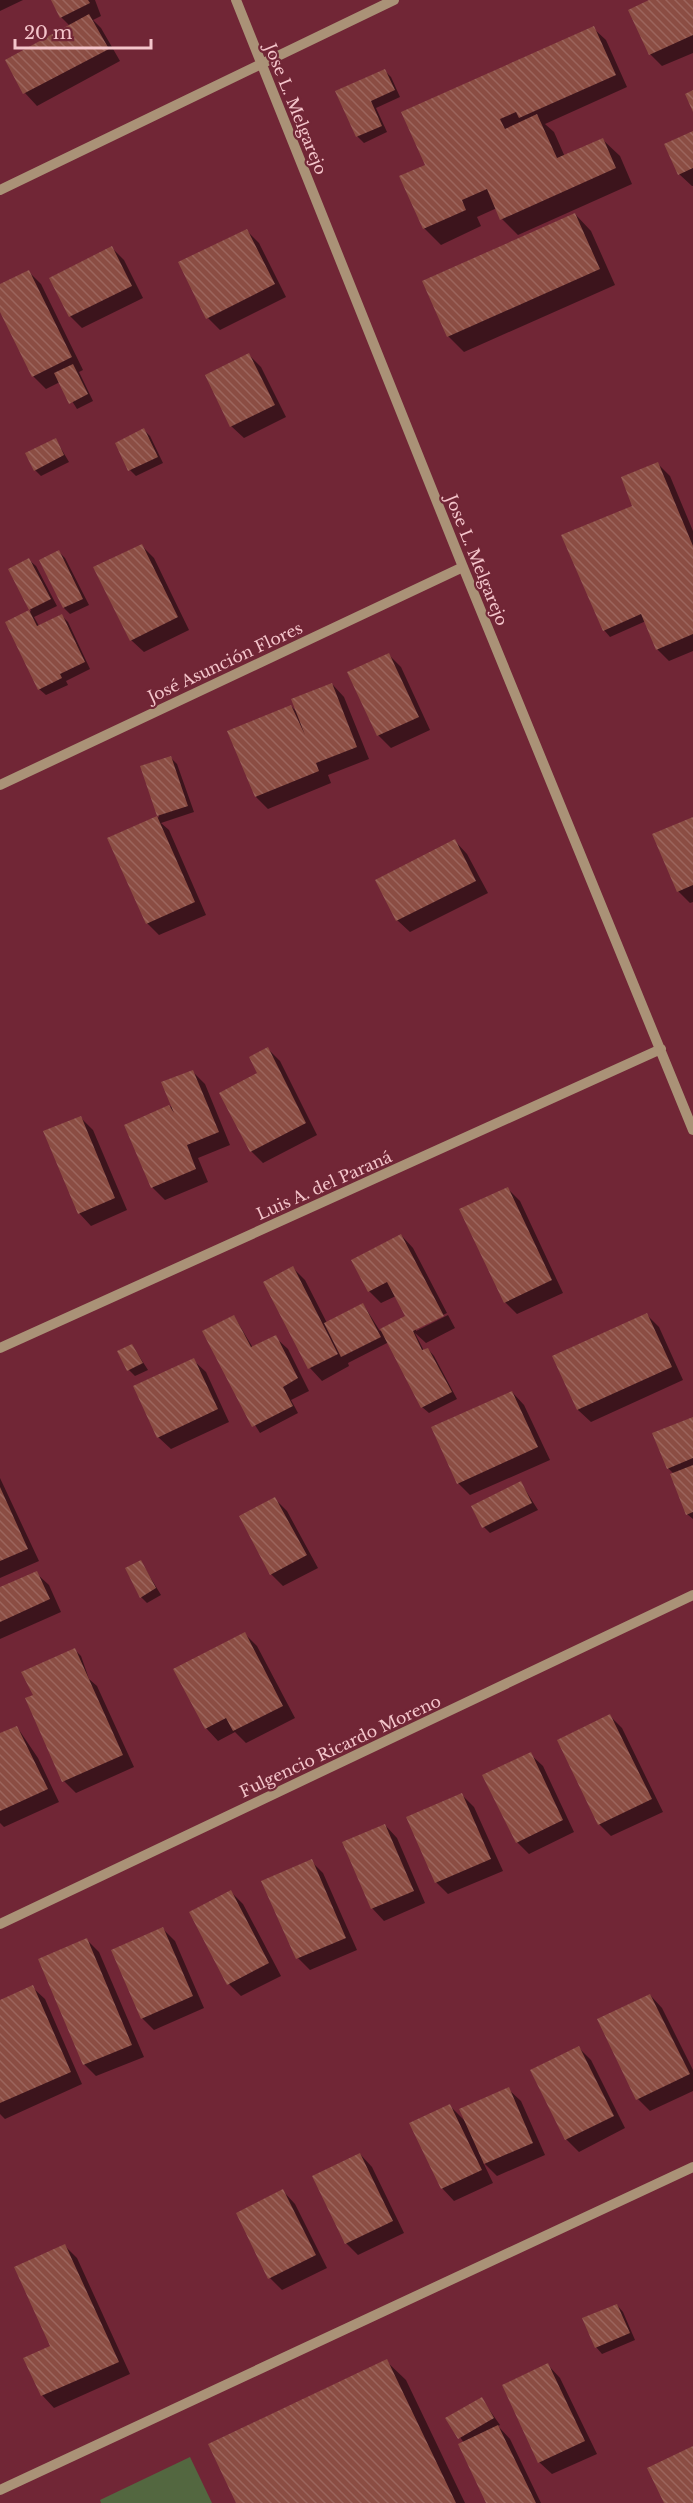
<svg xmlns="http://www.w3.org/2000/svg" width="693" height="2503" viewBox="0 0 693 2503" font-family="'Libre Baskerville',serif">
<style>
.pitch{fill:#536740}
.shadow{fill:#0007}
.building{fill:url(#building-back-hatch)}
.lines{fill:none;stroke-linecap:round;stroke-linejoin:round}
.minor{stroke:#aa9277;stroke-width:10}
.labels{text-anchor:middle;dominant-baseline:central;stroke-width:4.5;stroke-linejoin:round;paint-order:stroke}
.street-label{font-size:16px;fill:#f4c5cb;stroke:#712636}
</style>
<defs>
<pattern id="building-back-hatch" width="6" height="6" patternUnits="userSpaceOnUse" patternTransform="scale(1.5)"><rect width="6" height="6" fill="#8b4d43"/><path d="M-1 5l2 2M0 0l6 6M5-1l2 2" fill="none" stroke="#9c655d"/></pattern>
</defs>
<rect width="100%" height="100%" fill="#712636"/>
<path class="pitch" d="M190 2457 212 2503H101L100 2500Z"/>
<path class="shadow" d="M0 0H23L0 11Z
M52 0H95L101 16 93 20 101 28 120 61 37 106 25 93 7 60 70 26 61 17Z
M653 0H693V53L662 66 650 54Z
M593 28 606 40 627 87 545 124 554 132 565 157 603 140 620 156 632 184 518 235 502 219 497 208 477 217 481 226 441 245 424 228 427 165Z
M384 70 391 77 400 97 376 108 387 132 364 143 357 136 337 91Z
M693 133V186H692L679 174Z
M575 214 591 231 615 285 464 352 448 336Z
M247 231 259 243 286 297 220 330 208 318Z
M112 248 124 260 143 298 82 328 70 316Z
M29 272 41 284 83 370 79 372 93 401 77 409 60 382 46 389 33 376 0 308V286Z
M249 355 261 367 286 417 244 438 231 426Z
M144 430 150 436 163 463 136 476 130 470Z
M56 440 69 462 41 476 35 470Z
M658 464 670 476 693 531V651L669 661 657 649 646 621 610 637 604 630 634 507Z
M142 546 154 558 189 630 144 652 131 640Z
M59 552 65 558 89 605 70 614 64 608Z
M29 560 36 566 57 606 34 617 39 626 61 615 68 622 90 669 66 681 68 685 46 695 39 689 7 623 31 611 10 569Z
M388 654 401 667 430 730 391 748 378 735Z
M332 684 344 697 369 759 328 775 331 783 268 809 256 797 229 732 291 706 297 712Z
M171 758 177 764 194 812 161 823 169 830 206 915 159 935 147 923 109 839 159 817 142 767Z
M693 818V902L690 903 678 891Z
M455 841 467 854 488 893 410 932 397 920Z
M268 1049 280 1061 317 1135 263 1163 251 1151 259 1074Z
M193 1072 205 1084 230 1145 198 1158 208 1182 165 1200 153 1188 126 1126 172 1106Z
M80 1117 93 1130 127 1210 91 1226 79 1213Z
M507 1188 520 1201 563 1293 517 1314 505 1302Z
M401 1235 413 1248 447 1313 416 1328V1331L448 1315 455 1328 426 1343 415 1333 424 1351 428 1349 434 1356 457 1399 429 1413 422 1407 389 1342 348 1363 349 1366 322 1381 310 1368 265 1282 293 1268 305 1280 327 1323 363 1304 380 1331 407 1317 396 1296 381 1303 369 1291Z
M647 1315 659 1327 683 1380 591 1422 578 1410 554 1357Z
M234 1316 253 1348 275 1337 288 1349 309 1391 291 1400 298 1413 260 1433 243 1406Z
M132 1345 148 1370 135 1376 129 1370Z
M193 1360 206 1372 229 1422 171 1449 158 1437Z
M512 1392 524 1405 550 1460 470 1495 458 1483Z
M693 1419V1519L687 1514 674 1474 668 1468Z
M0 1478 39 1561 0 1578Z
M521 1483 538 1510 490 1533 484 1527Z
M275 1499 287 1511 318 1568 283 1586 271 1574Z
M141 1562 161 1595 147 1603 141 1597Z
M36 1573 49 1585 61 1612 0 1639V1589Z
M245 1634 257 1646 295 1718 246 1743 235 1732 218 1741 206 1728Z
M75 1650 81 1656 89 1679 97 1686 134 1767 76 1793 64 1781 35 1696Z
M610 1716 622 1728 663 1812 611 1836 599 1824Z
M17 1727 38 1758 59 1802 4 1827 0 1823V1735Z
M530 1754 543 1766 574 1832 529 1854 517 1842Z
M462 1795 474 1807 503 1871 448 1894 436 1882Z
M385 1825 397 1838 425 1903 384 1921 372 1908Z
M311 1861 323 1873 357 1950 310 1970 298 1958Z
M231 1892 243 1904 281 1976 241 1996 229 1984 191 1913Z
M163 1929 175 1941 204 2008 154 2030 142 2018Z
M87 1940 99 1952 144 2057 96 2076 84 2064Z
M32 1987 45 1999 82 2084 5 2119 0 2114V2002Z
M650 1995 662 2008 693 2070V2091L650 2111 638 2099Z
M579 2048 591 2060 625 2128 579 2152 566 2139Z
M508 2089 521 2101 545 2155 497 2176 483 2162 493 2183 454 2201 442 2188 450 2106 466 2122Z
M360 2154 372 2167 404 2233 358 2255 346 2243Z
M283 2191 295 2204 327 2268 282 2290 270 2278Z
M65 2246 77 2258 130 2374 54 2408 42 2395 52 2347Z
M617 2305 623 2312 635 2340 602 2354 596 2347Z
M386 2361 406 2380 465 2503H238Z
M548 2365 560 2378 597 2454 552 2474 539 2462Z
M481 2398 500 2425 498 2426 510 2439 541 2503H488L464 2443 447 2418Z"/>
<path class="building" d="M51 0H88L90 3 60 18Z
M649 0H693V35L649 55 628 10Z
M89 14 109 49 23 94 5 60Z
M594 26 616 75 519 118 516 112 500 119 505 129 537 114 557 158 603 138 616 168 500 220 487 189 462 200 466 210 423 229 399 176 425 165 401 112Z
M385 69 395 90 371 101 382 126 356 137 335 91Z
M693 90V112L685 94Z
M693 131V168L678 175 664 144Z
M575 213 600 269 447 337 422 281Z
M247 229 275 284 206 319 178 262Z
M112 246 132 286 69 317 49 278Z
M29 270 72 357 32 377 0 312V284Z
M249 353 275 405 230 427 205 375Z
M73 364 88 394 69 404 54 373Z
M144 428 158 457 128 471 115 443Z
M56 438 64 455 34 471 25 453Z
M658 462 693 546V634L656 650 641 614 603 631 561 535 632 506 621 477Z
M142 544 178 617 130 641 93 567Z
M59 550 83 599 63 608 39 560Z
M29 558 51 599 29 610 8 569Z
M29 610 37 626 62 614 85 662 60 674 62 678 38 690 5 622Z
M389 653 419 717 377 736 347 672Z
M332 683 357 747 316 763 319 771 255 797 227 731 291 705 305 735 291 699Z
M171 756 188 806 157 816 195 902 146 924 107 838 157 816 140 766Z
M693 817V885L677 892 652 834Z
M455 839 476 881 396 921 375 880Z
M268 1047 306 1123 250 1152 219 1093 257 1073 249 1057Z
M193 1070 219 1132 187 1145 196 1169 151 1188 124 1125 169 1105 174 1113 161 1082Z
M81 1116 115 1198 78 1214 43 1131Z
M508 1187 552 1280 504 1303 459 1209Z
M401 1234 444 1316 413 1331 422 1350 428 1348 452 1392 421 1408 380 1329 405 1316 387 1282 368 1292 351 1260Z
M293 1266 338 1354 308 1369 263 1282Z
M363 1303 381 1337 341 1357 324 1323Z
M647 1313 672 1367 577 1410 552 1356Z
M234 1315 251 1347 276 1335 298 1378 283 1387 293 1406 252 1427 202 1331Z
M132 1344 143 1363 127 1371 117 1351Z
M194 1358 218 1409 157 1438 133 1386Z
M512 1391 538 1447 457 1484 431 1427Z
M693 1417V1458L667 1469 652 1433Z
M693 1465V1512L686 1515 670 1474Z
M521 1481 532 1503 482 1528 471 1506Z
M0 1487 28 1549 0 1561Z
M275 1497 307 1555 270 1575 239 1516Z
M141 1560 156 1588 140 1598 125 1568Z
M37 1571 50 1599 0 1622V1587Z
M245 1632 283 1706 233 1731 226 1718 205 1729 173 1669Z
M75 1648 123 1755 62 1782 25 1698 33 1695 21 1672Z
M610 1714 652 1799 598 1825 557 1740Z
M17 1726 48 1789 0 1811V1733Z
M531 1752 563 1820 516 1843 482 1775Z
M462 1793 491 1859 435 1883 406 1817Z
M385 1824 414 1891 371 1909 342 1842Z
M312 1859 346 1938 296 1959 261 1881Z
M231 1890 269 1963 227 1985 189 1912Z
M163 1927 193 1996 141 2019 111 1950Z
M87 1938 132 2045 83 2065 38 1959Z
M33 1985 71 2072 0 2103V2000Z
M650 1994 690 2074 636 2100 597 2019Z
M579 2046 614 2116 565 2140 530 2070Z
M509 2087 533 2143 484 2164 459 2109Z
M450 2104 482 2170 441 2189 409 2123Z
M360 2153 393 2221 345 2244 312 2176Z
M283 2189 316 2255 268 2279 236 2213Z
M65 2244 119 2362 41 2396 23 2358 50 2346 14 2267Z
M617 2304 630 2333 595 2348 582 2318Z
M387 2359 456 2503H236L208 2444Z
M548 2363 585 2441 538 2463 502 2385Z
M482 2397 494 2418 458 2439 445 2418Z
M498 2425 536 2503H486L458 2444Z
M693 2446V2503H664L647 2468Z"/>
<g class="lines">
<path class="minor" d="M236 0 463 567 693 1130
M0 190 394 0
M0 785 463 567
M0 1348 661 1049
M0 1924 693 1595
M0 2490 693 2167"/>
</g>
<g class="labels">
<g class="street-label">
<text transform="translate(296 109) rotate(68)">Jose L. Melgarejo</text>
<text transform="translate(477 560) rotate(68)">Jose L. Melgarejo</text>
<text transform="translate(225 662) rotate(-25)">José Asunción Flores</text>
<text transform="translate(324 1185) rotate(-24)">Luis A. del Paraná</text>
<text transform="translate(340 1746) rotate(-25)">Fulgencio Ricardo Moreno</text>
</g>
</g>
<path d="M15 39v9h136v-9" fill="none" stroke="#f4c5cb" stroke-width="3"/>
<text x="24" y="39" font-size="18" fill="#f4c5cb" stroke="#712636" stroke-width="4.5" paint-order="stroke">20 m</text>
</svg>
